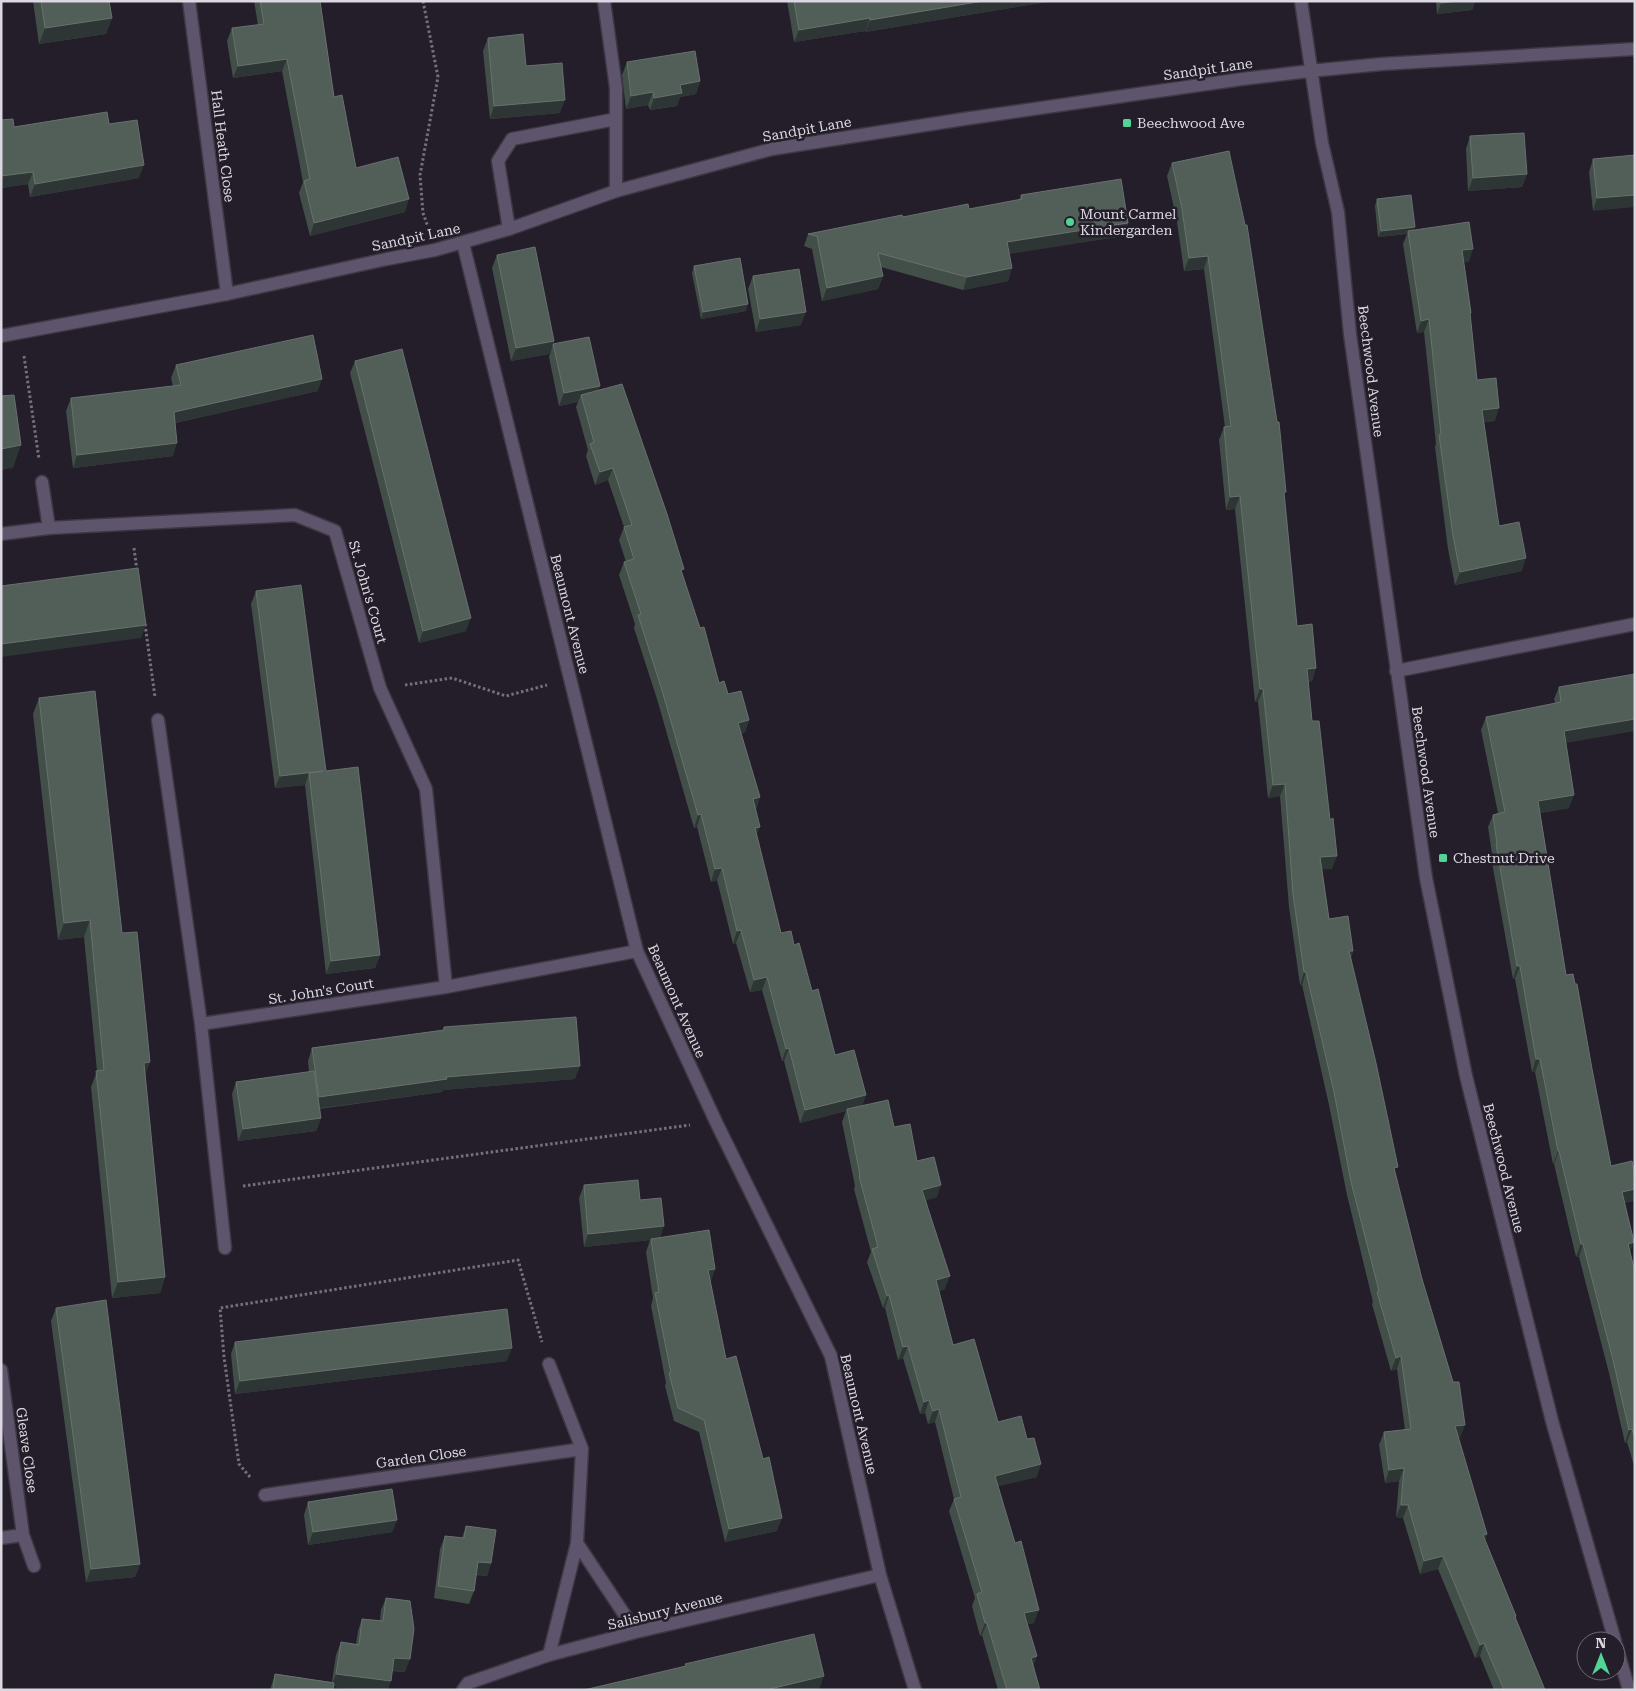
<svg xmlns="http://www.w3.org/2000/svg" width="1636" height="1691" viewBox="0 0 1636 1691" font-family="'Roboto Serif',serif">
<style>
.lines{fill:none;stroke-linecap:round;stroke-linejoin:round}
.service-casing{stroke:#3d3844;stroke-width:15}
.minor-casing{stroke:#3d3844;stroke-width:15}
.tertiary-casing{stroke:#3d3844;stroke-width:15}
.path{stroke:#75707b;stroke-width:3;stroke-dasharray:2.5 2.5;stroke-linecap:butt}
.service{stroke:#5e546b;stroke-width:12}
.minor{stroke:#5e546b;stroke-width:12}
.tertiary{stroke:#5e546b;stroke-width:12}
.wall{fill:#424f48}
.shaded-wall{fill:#2e3535}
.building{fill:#525e58;stroke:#68716e}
.poi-dot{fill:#54d396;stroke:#231e2a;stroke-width:2}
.labels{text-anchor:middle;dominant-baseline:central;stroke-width:5;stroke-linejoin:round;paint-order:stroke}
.street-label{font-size:14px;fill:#dcd8e1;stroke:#231e2a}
.poi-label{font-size:14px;fill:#dcd8e1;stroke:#231e2a;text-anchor:start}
</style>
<rect width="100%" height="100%" fill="#231e2a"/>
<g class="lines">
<defs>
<path id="service" d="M604 1 616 88V191
M509 229 498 161 512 139 616 119"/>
<path id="minor" d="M189 1 227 294
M463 243 637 951 716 1122 831 1356 880 1575 915 1690
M42 482 49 528
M1 534 49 528 295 515 335 531 380 688 426 789 446 987
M1396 671 1635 624
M158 720 201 1024 225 1248
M201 1024 446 987 637 951
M549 1364 582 1449 577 1543 636 1632
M1 1370 23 1535 1 1538
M265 1495 582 1449
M23 1535 34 1566
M549 1655 577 1543
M463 1690 468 1683 549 1655 636 1632 880 1575"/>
<path id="tertiary" d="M1301 1 1322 143 1338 212 1350 334 1426 878 1466 1076 1552 1421 1615 1641
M1 336 227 294 387 259 435 250 509 229 616 191 772 149 964 119 1242 79 1310 71 1382 64 1635 49
M1616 1645 1629 1690"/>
</defs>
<use href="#service" class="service-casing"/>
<use href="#minor" class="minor-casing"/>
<use href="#tertiary" class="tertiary-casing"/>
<path class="path" d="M423 1 438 77 420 175 423 213 428 227
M24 356 39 459
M134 548 137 571
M145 624 155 697
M405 685 452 678 506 696 547 685
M243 1186 690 1125
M250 1477 239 1464 224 1357 220 1308 518 1260 542 1342"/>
<use href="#service" class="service"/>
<use href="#minor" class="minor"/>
<use href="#tertiary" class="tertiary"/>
</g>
<path class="wall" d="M33 1H109L112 18 106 34 39 44Z
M254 1H320L334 97 356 168 405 212 310 236 299 193 303 182 282 71 233 78 227 41 232 28 258 25Z
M787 1H1053L865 32V31L794 42Z
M1436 1H1475L1472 10 1437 14Z
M488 38 526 66 560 113 490 119 483 51Z
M627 62 700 81 696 94 680 97 677 106 650 110 648 105 626 109 622 75Z
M1 120 14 127 109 124 139 178 30 197 28 184 1 188Z
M1470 136 1527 174 1522 187 1468 191 1466 149Z
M1229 151 1284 498 1297 626 1316 668 1312 681 1308 682 1312 721 1332 869H1322L1329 919 1353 951 1351 958 1395 1173 1460 1438H1458L1487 1534 1485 1540 1516 1616 1515 1619 1545 1690H1494L1480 1656 1475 1658 1438 1569 1420 1574 1403 1518 1396 1517 1399 1481 1385 1483 1379 1445 1384 1432 1405 1430 1397 1369 1391 1371 1372 1304 1373 1302 1347 1195 1329 1105 1302 985H1300L1289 907 1280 796 1268 798 1258 702H1255L1235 509 1226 510 1219 440 1224 427H1225L1204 269 1184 271 1177 222 1167 176 1172 163Z
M1635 155 1593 211 1589 172 1593 159Z
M1021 195 1128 223 1124 236 1009 253 1012 268 1008 281 963 290 881 267 883 276 878 289 822 301 812 249 804 246 808 234 903 217 969 209 1019 200Z
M1377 199 1414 230 1469 262H1464L1471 313 1470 317 1477 380 1495 421 1484 422 1499 526 1522 571 1455 585 1448 549 1435 447 1436 444 1424 332 1417 333 1403 244 1407 234 1378 237 1375 206Z
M497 255 554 341 549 354 511 361 492 268Z
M694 266 746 311 701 319 692 273Z
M753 276 801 325 756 332 748 289Z
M553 344 600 386 598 390 682 574 700 628 719 683 749 720 745 732 741 734 760 797 756 809 757 836 781 933 794 945 835 1055 862 1106 894 1127 917 1161 937 1197 926 1200 945 1289 939 1291 953 1345 998 1422 1037 1477 998 1486 1034 1623 1027 1624 1037 1656 1033 1666 1040 1690H998L982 1635 980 1636 972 1606 975 1598 949 1511 954 1499 935 1422 928 1424 925 1413 920 1414 903 1358 898 1360 885 1308H883L867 1262 871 1252 854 1189 855 1186 842 1122 846 1111 800 1123 784 1061H782L762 990 750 992 736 943 733 944 717 880 711 882 697 827 694 828 657 699 634 628 635 624 619 575 624 562H626L619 540 624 527 608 480 595 485 586 456 588 450 576 407 578 402 559 406 549 357Z
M355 361 466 631 419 643 350 373Z
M176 365 318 391 175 423 173 456 73 468 66 411 71 398 173 386 171 378Z
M256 591 326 771 380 955 375 968 326 974 305 785 275 788 251 604Z
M1635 674 1566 743 1569 808 1540 813 1566 975 1592 1069 1611 1166 1635 1175V1197L1633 1201 1624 1203 1630 1253 1635 1272V1469L1627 1442 1625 1443 1609 1373 1579 1257H1576L1554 1164H1553L1535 1072H1532L1515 979H1513L1491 857 1492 854 1488 827 1493 815 1498 813 1481 730 1486 717 1555 703 1554 699 1559 687Z
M39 698 122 933 145 1076 165 1277 160 1293 112 1298 91 1087 97 1071 84 937 58 940 33 714Z
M444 1027 575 1079 443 1090 442 1092 319 1109 321 1118 316 1131 238 1141 232 1094 236 1082 309 1072 308 1061 312 1048 443 1030Z
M584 1185 640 1200 660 1238 715 1269 710 1282 726 1359 777 1531 725 1542 699 1432 674 1421 665 1386 666 1383 651 1306 653 1298 646 1252 650 1240 584 1247 579 1198Z
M56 1308 140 1564 135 1577 86 1582 51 1321Z
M235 1342 507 1361 235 1394 231 1354Z
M308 1502 397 1520 392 1532 308 1545 304 1515Z
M466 1526 491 1563 487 1576 476 1575 474 1591 469 1604 434 1598 440 1549 445 1536 462 1538Z
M386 1598 405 1672 392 1671 333 1687V1690H270L275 1674 332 1682 336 1655 341 1642 356 1644 358 1631 362 1619 380 1621 381 1610Z"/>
<path class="shaded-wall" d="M983 1H1053L865 32 870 20Z
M1457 1H1475L1472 10 1437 14 1441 3Z
M112 18 106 34 39 44 45 28Z
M870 18 865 31 794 42 799 30Z
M287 59 282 71 233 78 238 66Z
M700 81 696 94 680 97 677 106 650 110 654 98 680 85Z
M653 92 648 105 626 109 631 96Z
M565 100 560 113 490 119 494 106Z
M144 165 139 178 30 197 35 184Z
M33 172 28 184 1 188V176Z
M1527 174 1522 187 1468 191 1473 178Z
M1635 195V207L1593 211 1597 198Z
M409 199 405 212 310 236 314 223Z
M1128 223 1124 236 1003 255 1007 242Z
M1415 227 1413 233 1408 231 1407 234 1378 237 1381 231Z
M1473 249 1469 262 1458 263 1462 250Z
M1208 256 1204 269 1184 271 1189 258Z
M1012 268 1008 281 963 290 967 277Z
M883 276 878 289 822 301 827 288Z
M748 304 746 311 701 319 703 312Z
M806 312 801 325 756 332 760 319Z
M1429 319 1424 332 1417 333 1421 321Z
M554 341 549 354 511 361 516 348Z
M322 379 318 391 169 424 174 412Z
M600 386 595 399 581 395 578 402 559 406 564 393Z
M1499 408 1495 421 1478 423 1482 410Z
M177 443 173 456 73 468 77 455Z
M21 445 13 468 1 470V449Z
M613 468 608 480 595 485 600 472Z
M1240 496 1235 509 1226 510 1230 497Z
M1526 558 1522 571 1455 585 1460 572Z
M471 618 466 631 419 643 423 631Z
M146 625 141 638 1 657V644Z
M1316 668 1312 681 1302 682 1307 669Z
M1260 689H1263L1258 702H1255Z
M1635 719V731L1560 744 1564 731Z
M749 720 745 732 733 736 738 723Z
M309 773 305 785 275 788 280 776Z
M1285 784 1280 796 1268 798 1273 785Z
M1574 795 1569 808 1534 814 1538 801Z
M760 797 755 810 753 799Z
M701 814 697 827 694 828 698 815Z
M760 827 755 839V828Z
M1337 856 1332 869 1315 870 1320 857Z
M722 868 717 880 711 882 715 869Z
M90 920 84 937 58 940 64 923Z
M741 930 736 943 733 944 737 931Z
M1349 951H1353L1349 963Z
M380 955 375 968 326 974 331 961Z
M1517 966H1520L1515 979H1513Z
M1304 972H1306L1302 985H1300Z
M767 977 762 990 750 992 754 980Z
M789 1048 784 1061H782L786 1049Z
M1536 1059H1540L1535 1072H1532Z
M150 1062 144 1079V1063Z
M580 1066 575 1079 443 1090 442 1092 314 1109 319 1097 446 1077Z
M866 1095 862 1107 847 1109 846 1111 800 1123 805 1110Z
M321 1118 316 1131 238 1141 243 1129Z
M1558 1151H1559L1554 1164H1553Z
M941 1185 937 1197 918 1203 922 1190Z
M1635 1189V1197L1633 1201 1617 1205 1622 1192Z
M664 1226 660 1239 584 1247 588 1234Z
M1634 1242 1629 1255 1628 1244Z
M1581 1244H1583L1579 1257H1576Z
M715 1269 711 1282 703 1283 708 1270Z
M950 1276 945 1289 931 1293 936 1280Z
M165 1277 160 1293 112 1298 118 1282Z
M889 1295 885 1308H883L887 1296Z
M908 1346 903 1358 898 1360 903 1347Z
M512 1348 507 1361 235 1394 240 1381Z
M1401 1356 1397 1369 1391 1371 1396 1358Z
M929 1400 925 1413 920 1414 924 1402Z
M939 1409 935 1422 928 1424 933 1411Z
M1465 1425 1460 1438 1450 1439 1455 1426Z
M1632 1429 1627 1442 1625 1443 1629 1430Z
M1041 1464 1037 1477 990 1488 995 1476Z
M1404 1468 1399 1481 1385 1483 1389 1470Z
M1401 1505H1408L1403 1518 1396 1517Z
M782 1518 777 1531 725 1542 729 1529Z
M397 1520 392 1532 308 1545 313 1532Z
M1487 1534 1482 1546 1483 1535Z
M1443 1556 1438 1569 1420 1574 1424 1561Z
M478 1562 491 1563 487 1576 473 1574Z
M140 1564 135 1577 86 1582 91 1569Z
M1039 1610 1034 1623 1019 1626 1024 1613Z
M985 1623H987L982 1635 980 1636Z
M1484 1643 1480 1656 1475 1658 1480 1645Z
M1037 1656 1032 1669 1031 1658Z
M394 1658 410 1659 405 1672 390 1670Z
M336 1674 391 1681 388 1690H354L331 1687Z
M824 1676 819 1690H766Z"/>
<path class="building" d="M41 1H109L112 18 45 28Z
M260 1H320L334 97 342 95 356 168 398 157 409 199 314 223 304 181 310 179 287 59 238 66 232 28 264 24Z
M794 1H983L870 20V18L799 30Z
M1441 1H1457L1441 3Z
M523 34 526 66 562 63 565 100 494 106 488 38Z
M695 51 700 81 680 85 682 93 654 98 653 92 631 96 627 62Z
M107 112 109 124 137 120 144 165 35 184 33 172 1 176V120L13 119 14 127Z
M1524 133 1527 174 1473 178 1470 136Z
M1229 151 1245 225H1247L1277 422H1279L1286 492H1284L1297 626 1312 624 1316 668 1307 669 1312 721H1319L1330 820 1333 818 1337 856 1320 857 1329 919 1348 916 1353 951H1349L1376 1063 1398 1167 1394 1168 1422 1279 1453 1382H1459L1465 1425 1455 1426 1487 1534 1483 1535 1516 1616 1515 1617 1545 1690H1504L1484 1643 1480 1645 1443 1556 1424 1561 1408 1505H1401L1404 1468 1389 1470 1384 1432 1411 1429 1401 1356 1396 1358 1377 1292 1379 1291 1351 1182 1334 1092 1306 972H1304L1293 894 1285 784 1273 785 1263 689H1260L1240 496 1230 497 1224 427 1231 426 1208 256 1189 258 1182 209 1172 163Z
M1635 155V195L1597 198 1593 159Z
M1121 179 1128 223 1007 242 1012 268 967 277 878 253 883 276 827 288 817 236 808 234 902 215 903 217 968 204 969 209 1022 199 1021 195Z
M1411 195 1415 227 1381 231 1377 199Z
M1469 222 1473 249 1462 250 1471 313H1470L1477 380 1496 378 1499 408 1482 410 1499 526 1519 522 1526 558 1460 572 1453 536 1439 435 1441 434 1429 319 1421 321 1408 231Z
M535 247 554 341 516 348 497 255Z
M740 258 748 304 703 312 694 266Z
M799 269 806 312 760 319 753 276Z
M313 335 322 379 174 412 177 443 77 455 71 398 181 385 176 365Z
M589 337 600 386 564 393 553 344Z
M402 349 471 618 423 631 355 361Z
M622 384 667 514 684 569 681 570 700 628 704 627 719 683 724 681 728 694 741 691 749 720 738 723 760 797 753 799 760 827 755 828 781 933 791 931 794 945 799 943 812 991 818 989 835 1055 854 1050 866 1095 805 1110 789 1048 786 1049 767 977 754 980 741 930 737 931 722 868 715 869 701 814 698 815 661 687 638 615 641 614 624 562 634 559 624 527 632 525 613 468 600 472 590 444 594 442 581 395Z
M14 395 21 445 1 449V396Z
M138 568 146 625 1 644V586Z
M301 585 326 771 358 767 380 955 331 961 309 773 323 771 280 776 256 591Z
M1635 674V719L1564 731 1574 795 1538 801 1566 975 1573 974 1575 984H1577L1592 1069 1611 1166 1632 1161 1635 1175V1189L1622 1192 1634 1242 1628 1244 1635 1272V1439L1632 1429 1629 1430 1613 1360 1583 1244H1581L1559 1151H1558L1540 1059H1536L1520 966H1517L1496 844H1497L1493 815 1505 812 1486 717 1561 702 1559 687Z
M95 691 122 933 137 932 150 1062 144 1063 165 1277 118 1282 96 1071 104 1070 90 920 64 923 39 698Z
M576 1017 580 1066 446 1077 447 1079 319 1097 312 1048 444 1030V1027Z
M314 1071 321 1118 243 1129 236 1082Z
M888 1100 894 1127 910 1124 917 1161 934 1157 941 1185 922 1190 950 1276 936 1280 953 1345 974 1339 998 1422 1021 1416 1027 1439 1034 1438 1041 1464 995 1476 1015 1543 1021 1541 1039 1610 1024 1613 1037 1656 1031 1658 1040 1690H1007L987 1623H985L977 1594 982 1592 954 1499 961 1497 939 1409 933 1411 929 1400 924 1402 908 1346 903 1347 889 1295 887 1296 872 1249 878 1247 859 1176 860 1175 847 1109Z
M638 1180 640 1200 661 1198 664 1226 588 1234 584 1185Z
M709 1230 715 1269 708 1270 726 1359 736 1356 763 1459 769 1457 782 1518 729 1529 704 1420 678 1408 669 1373H671L655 1293 659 1292 651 1239Z
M106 1300 140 1564 91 1569 56 1308Z
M507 1309 512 1348 240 1381 235 1342Z
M392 1489 397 1520 313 1532 308 1502Z
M466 1526 496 1530 491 1563 478 1562 474 1591 438 1586 445 1536 464 1538Z
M386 1598 410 1601 414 1629 410 1659 394 1658 391 1681 336 1674 341 1642 359 1645 362 1619 383 1621Z
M814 1634 824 1676 766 1690H584L686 1666 685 1664Z
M275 1674 334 1683 333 1690H273Z"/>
<g class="poi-dot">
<rect x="1122" y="118" width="10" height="10" rx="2.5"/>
<circle cx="1070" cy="222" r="5"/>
<rect x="1438" y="853" width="10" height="10" rx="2.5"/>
</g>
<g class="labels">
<g class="street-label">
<text transform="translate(1208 69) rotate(-8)">Sandpit Lane</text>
<text transform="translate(807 129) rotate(-10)">Sandpit Lane</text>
<text transform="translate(223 146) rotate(83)">Hall Heath Close</text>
<text transform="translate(416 237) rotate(-12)">Sandpit Lane</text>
<text transform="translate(1371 371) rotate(83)">Beechwood Avenue</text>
<text transform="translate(368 592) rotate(74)">St. John's Court</text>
<text transform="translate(570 614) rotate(76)">Beaumont Avenue</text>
<text transform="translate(1426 772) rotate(82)">Beechwood Avenue</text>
<text transform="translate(321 991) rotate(-9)">St. John's Court</text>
<text transform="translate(677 1001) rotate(66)">Beaumont Avenue</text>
<text transform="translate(1504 1168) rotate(76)">Beechwood Avenue</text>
<text transform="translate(859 1414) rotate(77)">Beaumont Avenue</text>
<text transform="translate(27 1450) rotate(82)">Gleave Close</text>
<text transform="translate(421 1457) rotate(-8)">Garden Close</text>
<text transform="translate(665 1611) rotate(-14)">Salisbury Avenue</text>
</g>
<g class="poi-label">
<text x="1137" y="123">Beechwood Ave</text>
<text x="1080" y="214">Mount Carmel<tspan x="1080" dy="16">Kindergarden</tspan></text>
<text x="1453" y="858">Chestnut Drive</text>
</g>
</g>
<rect width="1636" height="1691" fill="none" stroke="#dcd8e1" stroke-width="5"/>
<g transform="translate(1601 1656)"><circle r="24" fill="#231e2a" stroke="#6d6873"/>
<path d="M0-4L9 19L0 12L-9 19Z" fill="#54d396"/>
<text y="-8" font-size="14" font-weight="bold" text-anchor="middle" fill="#dcd8e1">N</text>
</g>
</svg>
